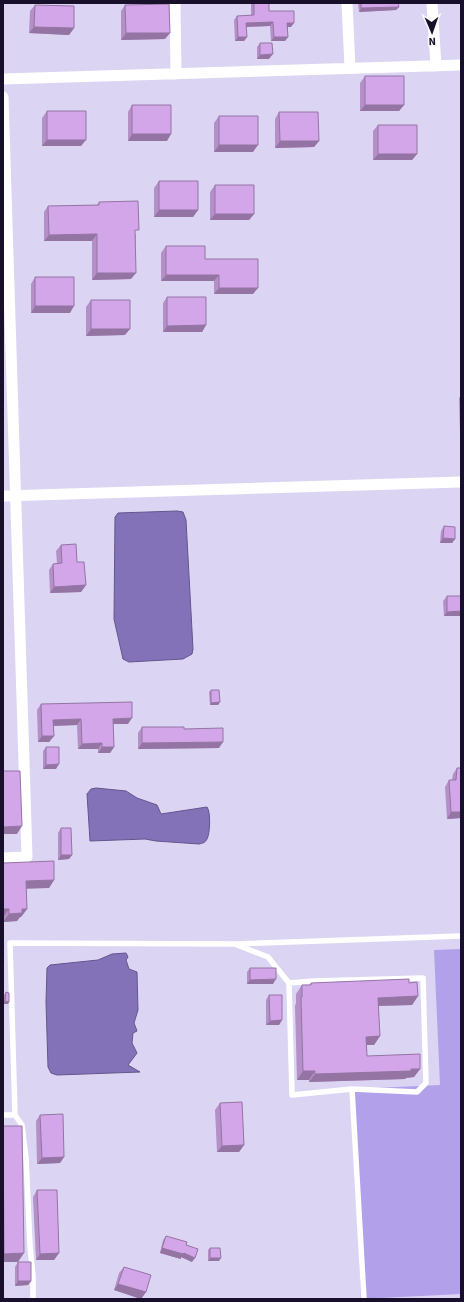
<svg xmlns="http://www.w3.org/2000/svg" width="464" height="1302" viewBox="0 0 464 1302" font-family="'Source Sans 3',sans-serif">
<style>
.green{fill:#b2a1ea}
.water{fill:#8472b8;stroke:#64558e}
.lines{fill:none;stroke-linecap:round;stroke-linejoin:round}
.lane{stroke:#fff;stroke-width:5.5}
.street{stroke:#fff;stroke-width:11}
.wall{fill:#b58fc8}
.shaded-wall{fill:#9474a3}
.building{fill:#d3a6e9;stroke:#9474a3}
</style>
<rect width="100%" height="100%" fill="#dbd5f3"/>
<path class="green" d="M461 949V1294L361 1299 352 1089 440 1085 434 950Z"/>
<path class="water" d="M177 511 183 512 186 520 193 649 192 654 183 659 129 662 123 659 114 619 115 517 118 513Z
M96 788 126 791 137 798 157 805 161 814 207 807C211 812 210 834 207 839 205 843 203 843 199 844L156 841 145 839 90 841 87 794 91 789Z
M126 953 128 957 126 960 129 969 137 972 138 1010 134 1023 137 1031 133 1033 132 1043 137 1053 128 1065 140 1072 57 1075 51 1073 48 1067 46 1002 47 968 50 965 98 960 112 954Z"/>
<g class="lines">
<path class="lane" d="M237 945 268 957 289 983 314 981 423 978 426 1083 417 1092 352 1089 364 1299
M289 983 292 1095 352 1089
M3 1115H15L22 1125 26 1158 30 1246 33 1276V1299
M15 1115 10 943 235 944 461 936"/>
<path class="street" d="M175 3 176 74
M347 3 350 68
M432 3 436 66
M3 79 461 65
M3 97 27 857 3 858
M3 496 461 482"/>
</g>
<path class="wall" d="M251 3H269V11L291 27H288V37L285 41H271L270 26 246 27 247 37 244 41H235L234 20 237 16 251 15Z
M358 3H398L399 7 396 10 359 12Z
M35 5 74 28 69 35 29 33 30 11Z
M125 5 165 39 121 40V11Z
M260 43 269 59H257V47Z
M365 76 404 105 399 111H360V83Z
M132 105 167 141H128V112Z
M47 111 81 146H42V118Z
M279 112 319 141 314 147 275 148V119Z
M219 116 253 152H214V123Z
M378 125 417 154 412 160H373V131Z
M159 181 198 210 193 217H154V188Z
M215 185 254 214 249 220H210V192Z
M99 202 136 235 131 279 92 280V241H44V212L48 206 97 205Z
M166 246 253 294H214V281H161V253Z
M35 277 70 313H31V284Z
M167 297 206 325 202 332H163V303Z
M91 300 125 335 86 336V307Z
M461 395V433H460L459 398Z
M444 526 455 539 452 543H440L441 531Z
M61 545 77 562 86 585 81 592 50 593 49 570 53 564 57 563 56 551Z
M447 596 461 616H444L443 601Z
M211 690 220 702 218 705H210L209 692Z
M41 704 128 724H113L114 747 110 753H98V749H78L77 725 53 726 54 736 49 742H38L37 710Z
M142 727 184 729 219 748 138 749V733Z
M46 747 56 769H43V751Z
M457 768H461V818L447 819 445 787 449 780H452L453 774Z
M61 828 72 855 69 859 58 860V833Z
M3 863 54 880 49 888H26L27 909 21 917H20L17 921 3 922Z
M250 968 273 984H247V972Z
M311 983H409L418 996 412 1005 378 1006 380 1036 374 1045H367V1056L420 1069 414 1077 406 1078 405 1079 309 1082V1080H297L295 1006 296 1003V994L302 985H310Z
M6 992 8 1004H3L4 995Z
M269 995 282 1020 279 1025H266V1000Z
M220 1103 244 1145 239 1152H217L215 1110Z
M40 1115 64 1157 60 1163 37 1164 36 1121Z
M3 1126 18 1262H3Z
M37 1190 59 1253 54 1260H36L33 1197Z
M166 1236 192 1262 181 1257V1259L160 1253 163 1240Z
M210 1248 219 1261H208V1250Z
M18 1262 31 1281 28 1285 15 1286V1267Z
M124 1267 146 1292 141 1299 114 1290 119 1273Z"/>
<path class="shaded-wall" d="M399 7 396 10 359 12 361 8Z
M273 22 270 26 243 27 246 23Z
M287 23H294L291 27H285Z
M34 27 74 28 69 35 29 33Z
M126 33H170L165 39 121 40Z
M238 37H247L244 41H235Z
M274 37H288L285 41H271Z
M273 54 269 59H257L260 55Z
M365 105H404L399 111H360Z
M132 134H171L167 141H128Z
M47 140H86L81 146H42Z
M280 141H319L314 147 275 148Z
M219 145H258L253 152H214Z
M378 154H417L412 160H373Z
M159 210H198L193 217H154Z
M215 214H254L249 220H210Z
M97 234 92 241H44L49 235Z
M97 273H136L131 279 92 280Z
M166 275H219L214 281H161Z
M219 288H258L253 294H214Z
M35 306H74L70 313H31Z
M206 325 202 332H163L167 326Z
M91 329H130L125 335 86 336Z
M443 538 455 539 452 543H440Z
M86 585 81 592 50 593 54 587Z
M461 611V616H444L447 612Z
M220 702 218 705H210L211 703Z
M132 718 128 724H109L113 719Z
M81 719 77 725 49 726 53 720Z
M42 736H54L49 742H38Z
M223 742 219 748 138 749 142 743Z
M102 743 98 749H78L82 744Z
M102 747H114L110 753H98Z
M59 764 56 769H43L46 765Z
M451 812H461V818L447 819Z
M22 826 17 834H3V827Z
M61 855H72L69 859 58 860Z
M54 880 49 888 20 889 26 881Z
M3 909H9L3 917Z
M22 909H27L21 917H20L17 921 3 922 9 914Z
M276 979 273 984H247L250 980Z
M418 996 412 1005 372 1006 378 998Z
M5 1001 9 1002 8 1004H3Z
M282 1020 279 1025H266L270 1021Z
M380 1036 374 1045H360L366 1037Z
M420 1069 414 1077 406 1078 405 1079 309 1082 315 1074Z
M303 1071H315L309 1080H297Z
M244 1145 239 1152H217L222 1146Z
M64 1157 60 1163 37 1164 42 1158Z
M162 1248 184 1253 195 1258 192 1262 181 1257V1259L160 1253Z
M24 1253 18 1262H3V1255L4 1254Z
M59 1253 54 1260H36L40 1254Z
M210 1258H221L219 1261H208Z
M18 1281H31L28 1285 15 1286Z
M118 1284 146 1292 141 1299 114 1290Z"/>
<path class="building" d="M254 3H269V11H294V23H287L288 37H274L273 22 246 23 247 37H238L237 16 254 15Z
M361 3H398L399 7 361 8Z
M169 4 170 33H126L125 5Z
M35 5 74 6V28L34 27Z
M260 43H272L273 54 260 55Z
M365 76H404V105H365Z
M132 105H171V134H132Z
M47 111H86V140H47Z
M279 112H318L319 141H280Z
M219 116H258V145H219Z
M378 125H417V154H378Z
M159 181H198V210H159Z
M215 185H254V214H215Z
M138 201 139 230H135L136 273H97V234L49 235 48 206 99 205V202Z
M166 246H205V259H258V288H219V275H166Z
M35 277H74V306H35Z
M167 297H206V325L167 326Z
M91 300H130V329H91Z
M444 526 455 527V539L443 538Z
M76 544 77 562H84L86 585 54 587 53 564 62 563 61 545Z
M447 596H461V611L447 612Z
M211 690H219L220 702 211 703Z
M132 702V718L113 719 114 747H102V743L82 744 81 719 53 720 54 736H42L41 704Z
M142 727H184V729L223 728V742L142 743Z
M46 747H59V764L46 765Z
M457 768H461V812H451L449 780H456Z
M3 771H20L22 826 3 827Z
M61 828H71L72 855H61Z
M54 861V880L26 881 27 909H22V913L9 914V909H3V863Z
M250 968H276V979L250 980Z
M409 979V983L417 982 418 996 378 998 380 1036 366 1037 367 1056 420 1054V1069H411V1071L315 1074V1071H303L301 997H302V985H311V983Z
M6 992 9 993V1002L5 1001Z
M269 995H282V1020L270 1021Z
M242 1102 244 1145 222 1146 220 1103Z
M63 1114 64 1157 42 1158 40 1115Z
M3 1126H22L24 1253 4 1254Z
M37 1190H57L59 1253 40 1254Z
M166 1236 187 1242 186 1245 198 1249 195 1258 184 1253 183 1254 162 1248Z
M210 1248H220L221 1258H210Z
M18 1262H31V1281H18Z
M124 1267 151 1275 146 1292 118 1284Z"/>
<rect width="464" height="1302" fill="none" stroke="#18102b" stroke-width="8"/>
<g transform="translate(432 32) rotate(178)" stroke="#fbfbfb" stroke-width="3" paint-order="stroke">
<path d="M0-3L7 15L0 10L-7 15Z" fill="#18102b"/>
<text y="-6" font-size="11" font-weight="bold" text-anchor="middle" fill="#18102b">N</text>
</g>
</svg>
